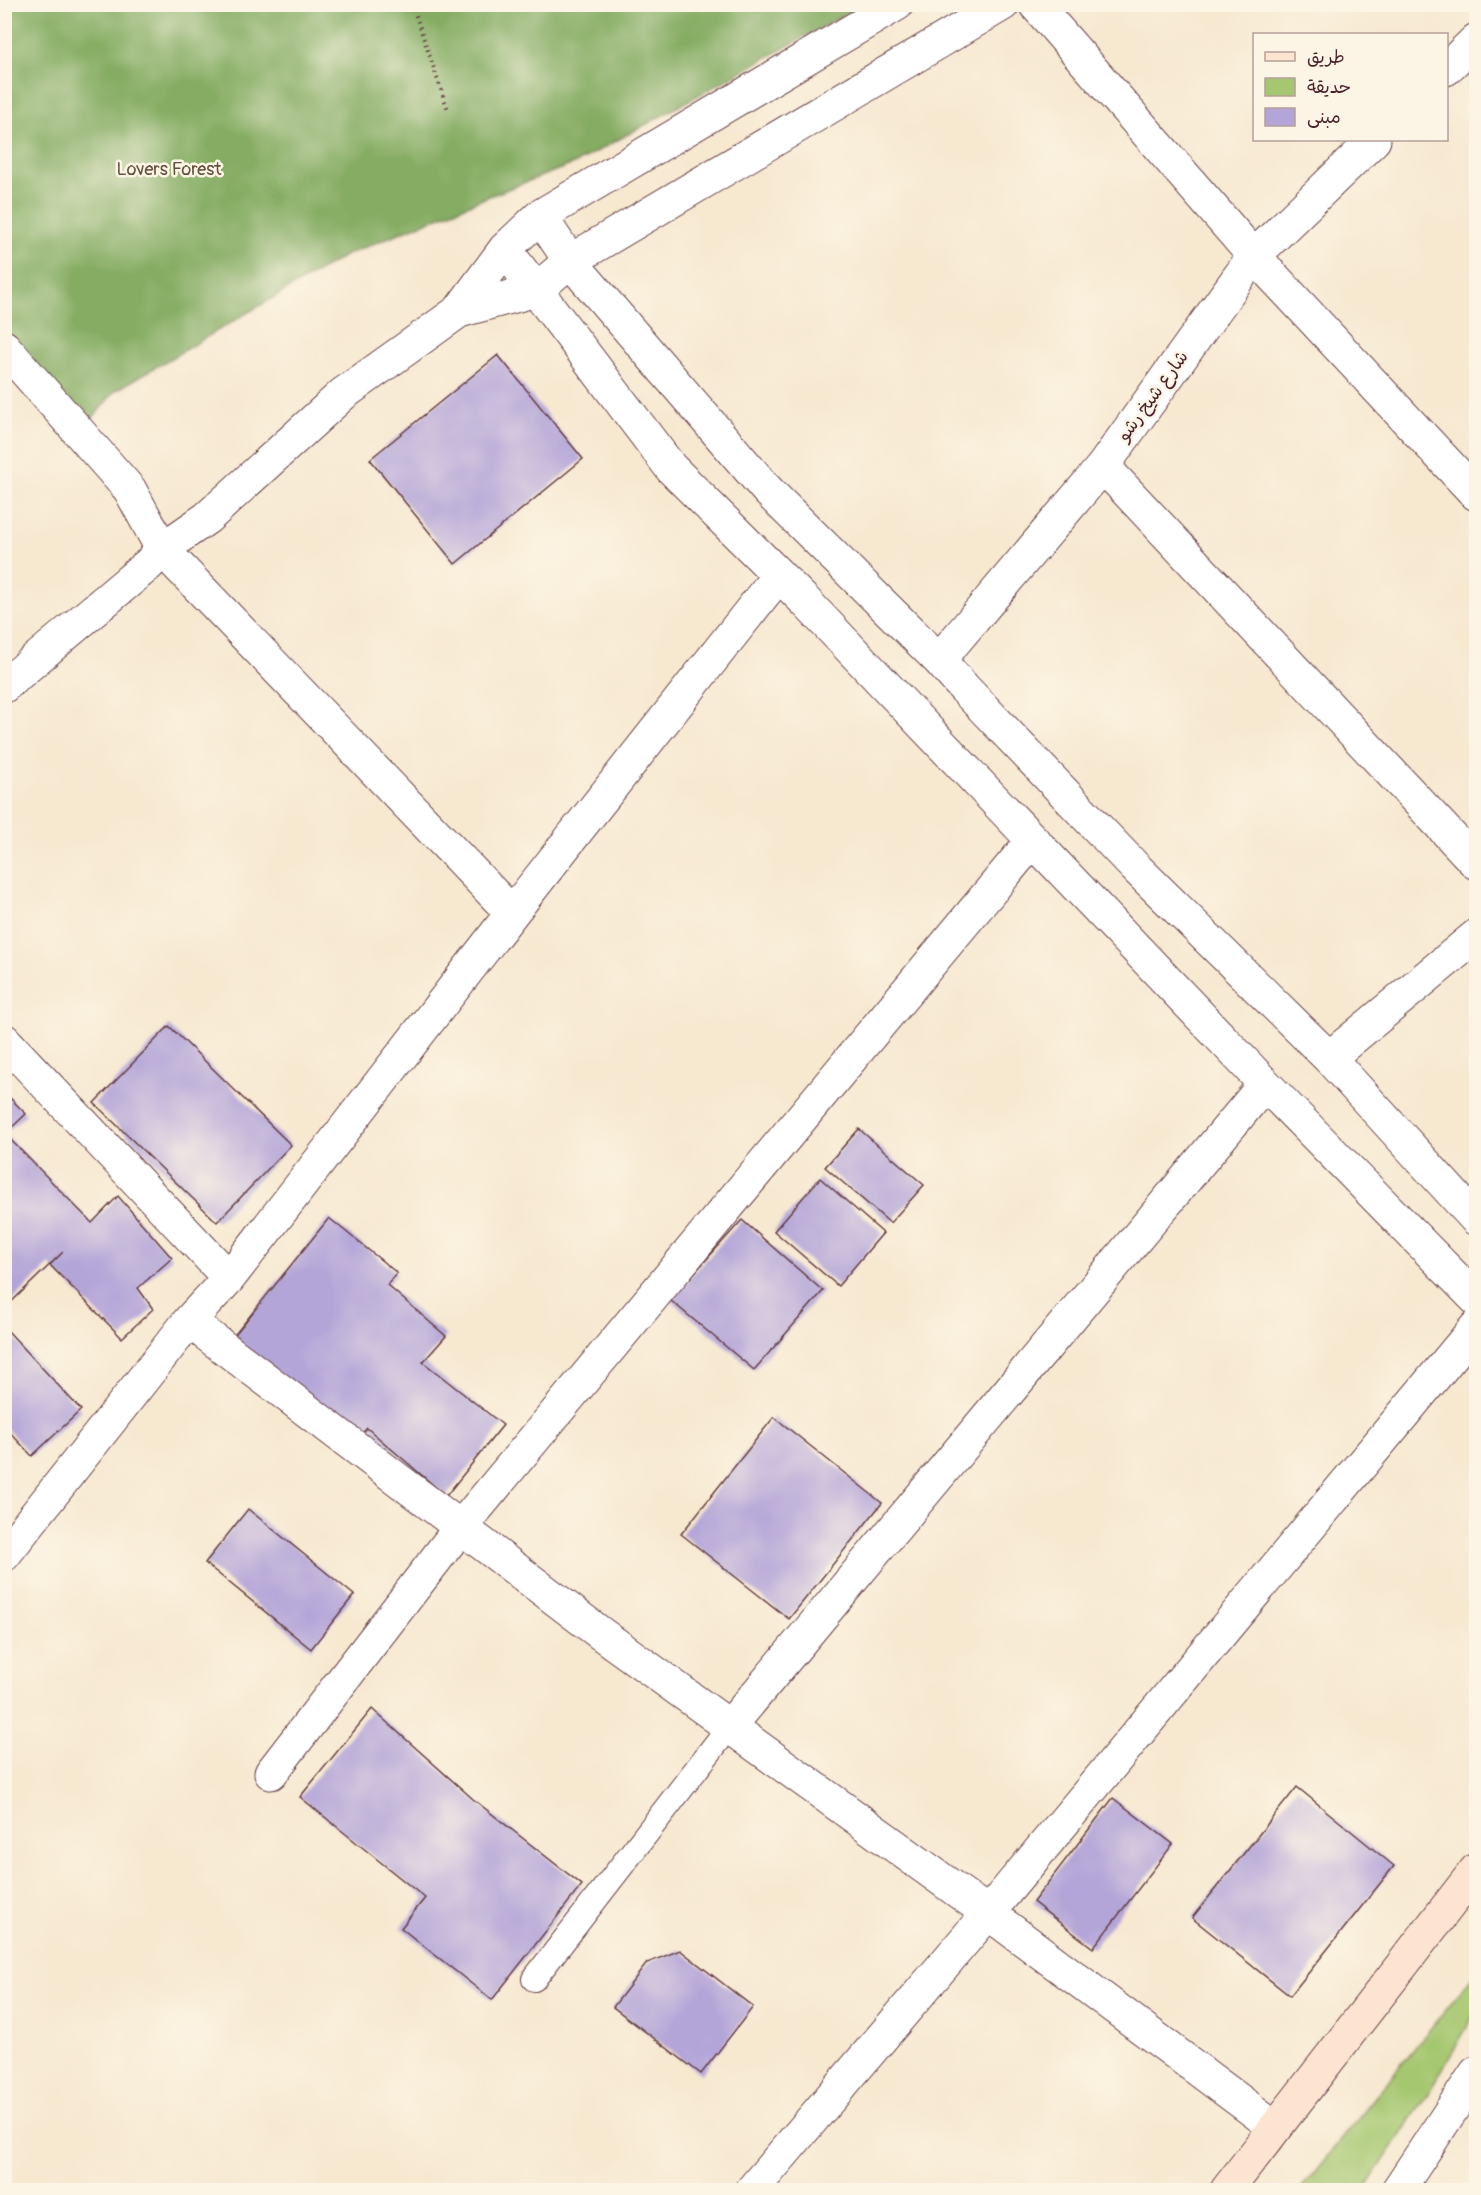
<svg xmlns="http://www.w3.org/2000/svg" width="1481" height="2195" viewBox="0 0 1481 2195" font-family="Pangolin,'Playpen Sans Arabic',sans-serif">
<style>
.green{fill:#a5c76f;stroke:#78734d;stroke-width:1.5}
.forest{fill:#84ac62;stroke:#676646;stroke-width:1.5}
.building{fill:#b4a5d8}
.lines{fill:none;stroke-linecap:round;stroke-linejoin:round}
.service-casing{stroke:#643d44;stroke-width:26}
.minor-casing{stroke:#643d44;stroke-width:35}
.secondary-casing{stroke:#643d44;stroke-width:35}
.path{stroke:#643d44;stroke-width:4;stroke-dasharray:1.5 4.5;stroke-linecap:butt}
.service{stroke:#fff;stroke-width:24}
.minor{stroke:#fff;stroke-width:33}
.secondary{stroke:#fde4d1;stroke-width:33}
.labels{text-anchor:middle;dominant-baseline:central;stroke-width:5;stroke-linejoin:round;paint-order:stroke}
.park-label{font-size:18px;fill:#65513f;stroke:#fcf5e5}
.street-label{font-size:18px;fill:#4a1f2b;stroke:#fcf5e5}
</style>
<rect width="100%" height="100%" fill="#fcf5e5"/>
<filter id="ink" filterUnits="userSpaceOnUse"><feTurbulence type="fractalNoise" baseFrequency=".0167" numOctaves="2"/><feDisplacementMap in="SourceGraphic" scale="12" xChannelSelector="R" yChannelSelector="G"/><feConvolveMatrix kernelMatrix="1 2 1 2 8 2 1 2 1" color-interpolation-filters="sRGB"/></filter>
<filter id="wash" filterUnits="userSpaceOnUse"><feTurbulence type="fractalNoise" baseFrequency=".008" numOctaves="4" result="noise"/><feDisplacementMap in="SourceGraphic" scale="24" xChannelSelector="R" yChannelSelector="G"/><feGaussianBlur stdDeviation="1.35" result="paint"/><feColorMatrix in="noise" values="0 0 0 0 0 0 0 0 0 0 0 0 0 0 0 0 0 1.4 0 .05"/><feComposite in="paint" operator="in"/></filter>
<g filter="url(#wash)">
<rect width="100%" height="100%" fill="#f7e8d0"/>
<path class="green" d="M1476 1972V2012L1426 2097 1364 2190H1300Z"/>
<path class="forest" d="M4 5H862L576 163 487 197 346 255 115 391 72 443 5 367Z"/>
<g id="blocks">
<path class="building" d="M498 355 583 459 455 564 370 459Z
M169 1026 291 1145 217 1222 94 1103Z
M4 1092 26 1114 5 1134 92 1223 118 1196 172 1258 138 1288 153 1309 122 1338 50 1265 63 1252 4 1309Z
M859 1129 924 1185 890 1223 825 1167Z
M820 1178 883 1233 838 1286 774 1231Z
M329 1218 397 1273 387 1285 446 1336 423 1362 503 1425 446 1496 367 1428 359 1437 233 1337Z
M742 1220 823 1291 754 1370 670 1300Z
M7 1330 81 1410 32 1456 4 1426V1333Z
M774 1417 882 1503 789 1619 681 1534Z
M248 1509 354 1595 311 1649 205 1563Z
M372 1709 473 1799 582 1885 492 2000 401 1928 425 1898 300 1797Z
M1297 1787 1394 1866 1290 1996 1192 1918Z
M1113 1798 1173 1844 1093 1948 1033 1902Z
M680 1950 753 2007 701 2074 613 2007 647 1963Z"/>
</g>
</g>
<g filter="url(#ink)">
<use href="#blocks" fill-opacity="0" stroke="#643d44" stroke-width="1.5"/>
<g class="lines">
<defs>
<path id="service" d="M534 1979 729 1727"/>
<path id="minor" d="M1035 4 1254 256 1476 494
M1446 69 1476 40
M540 216 570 261 768 491 939 660 964 688 1135 867 1329 1058 1476 1219
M505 249 671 468 805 601 1265 1084 1476 1299
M459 311 536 290 570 261 1003 4
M4 347 130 490 162 549 512 913
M1103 466 1476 863
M939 660 1103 466 1254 256 1374 140
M4 686 149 564 162 549 207 518 343 394 459 311 505 249 540 216 897 4
M4 1040 229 1278 189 1321 600 1633 988 1913 1275 2127
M1329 1058 1476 936
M229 1278 512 913 778 576
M4 1555 189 1321
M729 1727 1265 1084
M271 1773 460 1528 1033 840
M752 2190 988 1913 1476 1327
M1398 2190 1476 2073"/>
<path id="secondary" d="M1227 2190 1476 1870"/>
</defs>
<use href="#service" class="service-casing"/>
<use href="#minor" class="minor-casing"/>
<use href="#secondary" class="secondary-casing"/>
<path class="path" d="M412 4 448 110"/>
<use href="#service" class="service"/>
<use href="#minor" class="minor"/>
<use href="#secondary" class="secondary"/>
</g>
</g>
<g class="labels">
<g class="park-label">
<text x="169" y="169">Lovers Forest</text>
</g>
<g class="street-label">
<text transform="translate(1153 396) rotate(-54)">شارع شيخ رشو</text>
</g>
</g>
<rect width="1481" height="2195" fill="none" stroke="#fcf5e5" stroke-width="24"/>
<rect x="1253" y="33" width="195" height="108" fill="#fcf5e5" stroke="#b59f9b" stroke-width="1.5"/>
<rect x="1265" y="52" width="30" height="9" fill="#fde4d1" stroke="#b59f9b" stroke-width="1.5"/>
<text x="1307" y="63" font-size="18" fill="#4a1f2b">طريق</text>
<rect x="1265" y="78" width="30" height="18" fill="#a5c76f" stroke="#b59f9b" stroke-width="1.5"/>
<text x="1307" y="93" font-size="18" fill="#4a1f2b">حديقة</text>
<rect x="1265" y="108" width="30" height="18" fill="#b4a5d8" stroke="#b59f9b" stroke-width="1.5"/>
<text x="1307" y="123" font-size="18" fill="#4a1f2b">مبنى</text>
</svg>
